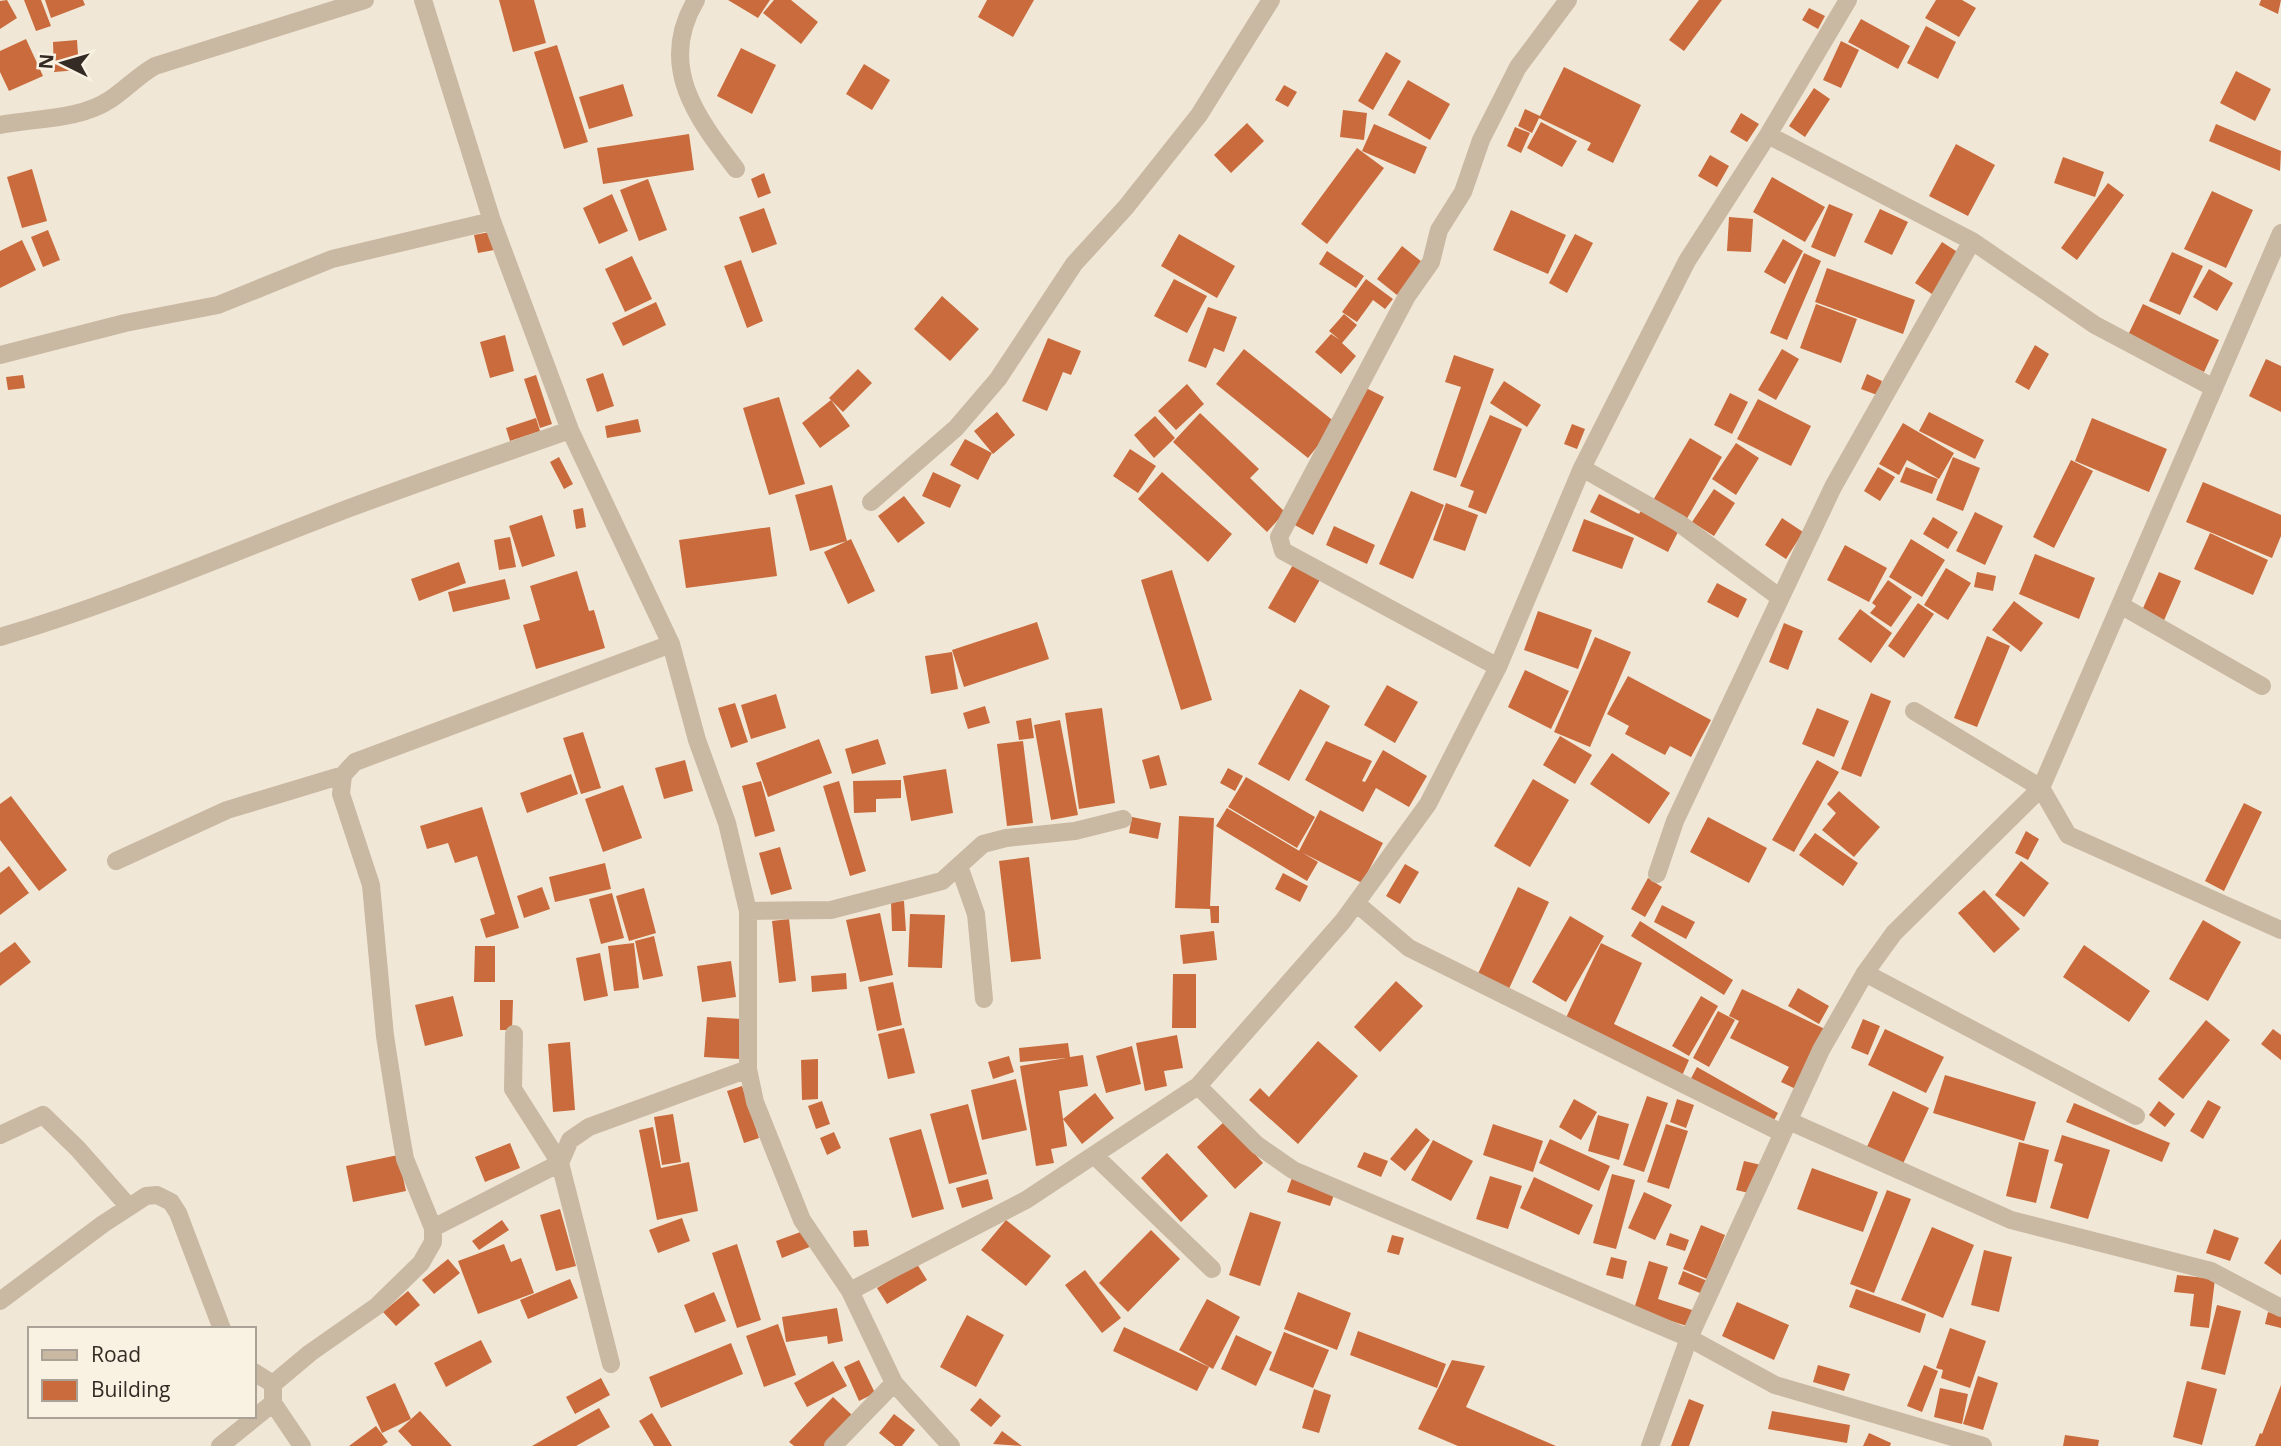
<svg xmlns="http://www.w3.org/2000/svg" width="2281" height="1446" viewBox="0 0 2281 1446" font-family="'Open Sans',sans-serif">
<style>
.building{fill:#c96b3c}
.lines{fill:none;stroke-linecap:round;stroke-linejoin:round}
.minor{stroke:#c9b8a2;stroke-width:18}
.tertiary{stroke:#c9b8a2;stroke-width:18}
</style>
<rect width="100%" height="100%" fill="#f1e7d6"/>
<path class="building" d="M7 0 17 18 0 29V1Z
M24 0H41L51 26 36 31Z
M45 0H83L85 5 51 18Z
M499 0H534L546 43 513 52Z
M728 0H770L758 18Z
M774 0H791L818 22 801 44 763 13Z
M987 0H1034L1013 37 978 17Z
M1699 0H1722L1684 51 1669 40Z
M1936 0H1962L1976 8 1959 37 1925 18Z
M2261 0H2281L2278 14 2259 5Z
M1809 8 1825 16 1818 29 1802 20Z
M1861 19 1910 46 1898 69 1848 42Z
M1926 26 1956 42 1938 79 1907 63Z
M26 39 43 76 9 91 0 72V51Z
M77 40 79 70 54 72 53 42Z
M1841 41 1859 50 1841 88 1823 80Z
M557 45 588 142 564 149 534 52Z
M741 48 776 65 752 114 717 96Z
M1386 52 1401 61 1373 110 1358 101Z
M864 64 890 80 872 110 846 94Z
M1564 67 1641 105 1613 163 1587 150 1591 143 1539 118Z
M2236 71 2271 89 2255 121 2220 103Z
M1408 80 1450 104 1430 140 1388 115Z
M623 84 633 116 589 129 579 97Z
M1284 85 1297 92 1288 107 1275 100Z
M1814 88 1830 99 1805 137 1789 126Z
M1525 109 1540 116 1532 133 1518 126Z
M1343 110 1367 113 1364 140 1340 137Z
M1741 113 1759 124 1747 142 1730 132Z
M1541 122 1577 141 1562 167 1527 148Z
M1247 123 1264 141 1231 173 1214 155Z
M1374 124 1427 147 1415 174 1362 151Z
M2216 124 2281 151 2280 171 2209 141Z
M1515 127 1530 133 1521 153 1507 146Z
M689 134 694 170 603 184 597 148Z
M1956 144 1995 165 1968 216 1929 196Z
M1357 148 1384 168 1327 244 1301 224Z
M1710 155 1729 166 1717 187 1698 176Z
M2063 157 2104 172 2095 197 2054 183Z
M32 169 47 221 22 228 7 177Z
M764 173 771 193 758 198 751 179Z
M1772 177 1825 207 1805 242 1753 212Z
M648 179 667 230 639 241 620 190Z
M2108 183 2124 195 2077 260 2061 248Z
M2212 191 2253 210 2226 268 2184 249Z
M612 194 628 231 599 244 583 208Z
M1829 204 1853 214 1835 257 1811 247Z
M764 208 777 244 752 253 739 217Z
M1880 209 1908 222 1892 255 1864 242Z
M1511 210 1566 235 1548 274 1493 250Z
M1729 217 1753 219 1751 252 1727 251Z
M48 230 60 260 43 267 31 237Z
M490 232 494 250 478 253 474 235Z
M1179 234 1235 266 1217 298 1161 266Z
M1575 234 1593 243 1567 293 1549 283Z
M1783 239 1803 251 1785 284 1764 272Z
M22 240 36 270 0 288V251Z
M1942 242 1959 253 1932 294 1915 283Z
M1402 246 1422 262 1397 295 1377 279Z
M1327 251 1364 276 1356 288 1319 264Z
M2172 252 2203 266 2180 315 2149 301Z
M1804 253 1821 261 1787 340 1770 333Z
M632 256 652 299 625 312 605 269Z
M741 260 763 321 747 328 724 266Z
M1827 268 1915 300 1903 334 1815 302Z
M2209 269 2233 283 2217 311 2193 297Z
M1174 279 1207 296 1187 333 1154 316Z
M1366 279 1393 299 1385 309 1373 300 1357 322 1342 312Z
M942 296 979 329 950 361 914 329Z
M656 302 666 325 623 346 612 323Z
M1816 304 1857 319 1841 363 1800 348Z
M2143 304 2219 340 2204 372 2128 335Z
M1208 307 1237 317 1224 352 1214 348 1206 368 1188 361Z
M1344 314 1357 325 1342 343 1356 356 1341 374 1315 352 1331 334 1340 340 1329 331Z
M505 335 514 371 490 378 480 342Z
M1048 338 1081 351 1071 375 1063 372 1047 411 1022 401Z
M2035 345 2049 354 2029 390 2015 382Z
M1244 349 1336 423 1308 458 1216 384Z
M1782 349 1799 359 1776 400 1758 390Z
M1454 355 1494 369 1456 478 1433 470 1461 387 1445 382Z
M2266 359 2281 366V412L2249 396Z
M858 369 872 383 843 412 829 398Z
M603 373 614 406 597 412 586 379Z
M1867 374 1882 381 1877 395 1861 389Z
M23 375 25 388 8 390 6 377Z
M536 375 552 424 540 428 524 379Z
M1504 381 1541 405 1527 427 1490 403Z
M1187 384 1204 404 1176 430 1158 411Z
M1362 386 1384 397 1313 535 1291 523Z
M1730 393 1748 402 1732 434 1714 425Z
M779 397 805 484 769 495 743 408Z
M1758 399 1811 426 1791 466 1737 439Z
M831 400 850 426 820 448 802 423Z
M997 412 1015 435 993 454 974 431Z
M1929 412 1984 440 1975 459 1919 431Z
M1200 413 1259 469 1250 478 1285 512 1267 532 1173 442Z
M1490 415 1522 429 1486 514 1468 507 1474 491 1460 486Z
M1155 416 1175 438 1154 458 1134 435Z
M536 418 540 431 510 441 506 428Z
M2092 418 2167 449 2149 492 2075 461Z
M638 419 641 432 607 438 605 426Z
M1903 423 1954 453 1939 479 1907 460 1899 475 1879 464Z
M1572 424 1585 429 1577 449 1564 444Z
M1690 438 1722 457 1685 522 1652 502Z
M965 439 992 453 978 480 950 465Z
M1736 443 1759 458 1736 495 1712 479Z
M1130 449 1156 466 1138 493 1113 476Z
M559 457 573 484 564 489 550 462Z
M1953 457 1980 468 1963 511 1936 500Z
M2071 460 2093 471 2054 548 2033 537Z
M1878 467 1895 477 1880 501 1864 491Z
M1906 467 1938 479 1932 494 1900 482Z
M933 472 961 485 950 508 922 496Z
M1162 472 1232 534 1208 562 1138 499Z
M2203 482 2281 515V536L2272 558 2186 522Z
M832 485 847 541 810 551 795 495Z
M1714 489 1735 503 1714 536 1692 522Z
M1411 491 1444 505 1413 579 1379 564Z
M1599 494 1639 514 1642 509 1680 528 1668 552 1590 512Z
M904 496 925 523 898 543 878 516Z
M1446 503 1478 515 1465 551 1433 540Z
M583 508 586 527 576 529 573 510Z
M1975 512 2003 526 1985 565 1956 551Z
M542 515 555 556 522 567 509 526Z
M1933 517 1958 532 1948 549 1923 534Z
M1782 518 1803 532 1786 559 1765 545Z
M1584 519 1634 538 1622 569 1572 551Z
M1334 526 1375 545 1367 564 1326 545Z
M770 527 777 576 686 588 679 540Z
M2210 533 2268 560 2253 595 2194 569Z
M510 537 516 567 499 570 494 540Z
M851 539 875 591 848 604 824 552Z
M1911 539 1945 560 1922 597 1889 577Z
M1845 545 1887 568 1869 602 1827 580Z
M2035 554 2095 578 2079 619 2019 594Z
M459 562 466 583 419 601 411 579Z
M1294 563 1321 578 1295 623 1268 608Z
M1946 568 1971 583 1948 620 1924 605Z
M1172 570 1212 700 1181 710 1141 580Z
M577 571 589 611 594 610 605 648 536 669 523 625 540 620 530 586Z
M1977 572 1996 576 1993 591 1974 587Z
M2159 572 2181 581 2162 625 2140 615Z
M505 579 510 599 453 612 448 592Z
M1888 580 1912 597 1891 627 1870 613 1876 606 1872 603Z
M1717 583 1747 599 1738 618 1707 602Z
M2014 601 2043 623 2021 652 1992 630Z
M1918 603 1934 614 1904 658 1888 646Z
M1860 609 1892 633 1871 663 1838 639Z
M1538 611 1592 630 1578 669 1524 650Z
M1037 622 1049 659 964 687 952 650Z
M1784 623 1803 631 1788 670 1769 662Z
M1987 636 2010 646 1977 727 1954 718Z
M1595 637 1631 652 1590 747 1554 732Z
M952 652 958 689 931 694 925 656Z
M1525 670 1569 691 1551 729 1508 707Z
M1628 676 1711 720 1691 757 1670 746 1665 755 1625 734 1629 726 1607 714Z
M1387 685 1418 702 1395 743 1364 725Z
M1300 689 1330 706 1289 781 1258 764Z
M1871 693 1891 701 1861 777 1841 769Z
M776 694 786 728 751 739 741 705Z
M735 703 748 742 731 748 718 708Z
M985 706 990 723 968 729 963 713Z
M1102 708 1115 803 1079 809 1065 713Z
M1817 708 1849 721 1834 757 1802 744Z
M1031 718 1034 738 1019 740 1016 721Z
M1060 720 1078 815 1051 820 1034 725Z
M583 732 601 788 581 794 563 738Z
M1560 736 1592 755 1575 784 1543 765Z
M819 739 832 773 768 797 756 763Z
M878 739 886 764 852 774 845 749Z
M1023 741 1033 823 1007 826 997 744Z
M1326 741 1372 761 1362 781 1365 782 1383 750 1427 776 1409 807 1376 788 1363 812 1305 780Z
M1612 753 1670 793 1649 824 1590 784Z
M1159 755 1167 785 1150 789 1142 760Z
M685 760 693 791 664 799 655 768Z
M1817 760 1839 772 1794 852 1772 840Z
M1228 768 1243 776 1235 791 1220 783Z
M946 769 953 813 911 821 903 776Z
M571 774 578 794 527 813 520 793Z
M1246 777 1315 817 1297 848 1228 807Z
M1533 779 1569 800 1530 867 1494 846Z
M901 780V798L876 799V812L854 813 853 781Z
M761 781 775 831 755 837 742 786Z
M839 781 866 871 850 876 823 786Z
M623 785 642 838 603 852 585 799Z
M1839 791 1880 827 1854 857 1822 830 1836 813 1827 804Z
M11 796 67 870 39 891 0 840V804Z
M2244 803 2262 812 2224 891 2205 881Z
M482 807 519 928 486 938 480 919 495 914 477 856 455 863 448 843 427 849 420 826Z
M1227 808 1318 862 1307 881 1216 826Z
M1320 810 1383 843 1362 883 1299 851Z
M1179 816 1214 818 1210 906H1219V923H1211L1210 909 1175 908Z
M1132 817 1161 823 1158 839 1129 833Z
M1708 817 1767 848 1749 883 1690 852Z
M2026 831 2039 839 2028 860 2015 853Z
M1815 833 1858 863 1843 886 1799 855Z
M780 847 792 889 771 895 759 853Z
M1029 857 1041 959 1011 962 999 861Z
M2021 861 2049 883 2024 917 1995 895Z
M605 863 611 889 555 902 549 877Z
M1405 864 1419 872 1400 904 1386 896Z
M9 866 29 893 0 915V873Z
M1283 873 1308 886 1300 902 1275 889Z
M1648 878 1662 887 1645 917 1631 909Z
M542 887 550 909 524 918 517 896Z
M1518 887 1549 902 1507 993 1476 978Z
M644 888 656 933 629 941 616 896Z
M1984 890 2020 929 1994 953 1958 913Z
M612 893 624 938 601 944 589 899Z
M904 901 906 931H892L891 902Z
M1662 905 1695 922 1686 939 1654 922Z
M880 913 893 975 860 982 846 920Z
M910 914 945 915 942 968 908 967Z
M1570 916 1604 936 1566 1002 1532 982Z
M789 919 796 981 779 983 772 921Z
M2203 920 2241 942 2208 1001 2169 979Z
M1640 921 1733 980 1724 995 1631 936Z
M1214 931 1217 960 1183 964 1180 935Z
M654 936 663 976 643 980 635 941Z
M15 942 31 962 0 986V953Z
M634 943 639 988 614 991 608 946Z
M1601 943 1642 963 1614 1024 1689 1060 1681 1078 1564 1022Z
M2084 945 2150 991 2129 1022 2063 977Z
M475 946H495V982H474Z
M600 953 608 996 584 1001 576 958Z
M731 961 736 997 702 1002 697 966Z
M846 973 847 989 812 992 811 976Z
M1173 974H1196V1028H1172Z
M1396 981 1423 1006 1380 1052 1354 1027Z
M893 982 902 1025 877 1031 868 987Z
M1798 988 1829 1006 1819 1024 1788 1006Z
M1742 989 1829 1031 1800 1091 1781 1082 1789 1067 1730 1038 1739 1021 1729 1016Z
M453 996 463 1036 425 1046 415 1005Z
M1701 996 1718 1006 1689 1056 1672 1046Z
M500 1000H513L512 1030H500Z
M1718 1011 1735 1020 1709 1067 1693 1058Z
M707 1017 742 1019 740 1059 704 1057Z
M1863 1019 1880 1026 1868 1055 1851 1048Z
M2206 1020 2230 1040 2183 1099 2158 1079Z
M904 1028 915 1073 888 1079 878 1034Z
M1885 1029 1944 1057 1926 1093 1868 1065Z
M2273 1029 2281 1035V1060L2261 1044Z
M1177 1035 1183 1068 1164 1071 1167 1086 1145 1091 1136 1043Z
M1318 1041 1358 1076 1298 1144 1249 1100 1260 1088 1269 1097Z
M570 1042 575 1110 553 1112 548 1044Z
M1068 1043 1070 1057 1083 1055 1088 1086 1059 1091 1067 1146 1051 1149 1054 1163 1036 1166 1020 1066 1066 1058 1020 1062 1019 1048Z
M1132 1046 1141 1084 1106 1093 1096 1056Z
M1009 1056 1014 1072 993 1079 988 1062Z
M818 1059V1099L802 1100 801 1060Z
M1697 1067 1778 1113 1768 1131 1687 1086Z
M1945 1075 2036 1102 2024 1141 1933 1113Z
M1016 1079 1027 1130 982 1140 971 1090Z
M742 1086 759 1138 744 1143 727 1091Z
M1893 1091 1929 1108 1901 1168 1865 1151Z
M1095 1093 1114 1118 1082 1144 1063 1119Z
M1647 1096 1668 1103 1644 1172 1623 1165Z
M1574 1099 1597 1112 1581 1140 1559 1127Z
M1677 1099 1694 1105 1686 1128 1670 1122Z
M2208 1100 2221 1107 2203 1139 2190 1131Z
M822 1101 830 1124 816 1129 808 1106Z
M2159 1101 2175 1114 2165 1127 2149 1115Z
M2074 1103 2170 1143 2162 1162 2066 1122Z
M968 1104 987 1174 949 1184 930 1114Z
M673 1114 681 1162 662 1165 654 1117Z
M1598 1115 1629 1124 1619 1160 1588 1151Z
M1225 1121 1263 1163 1235 1189 1197 1147Z
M1493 1124 1543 1141 1533 1172 1483 1155Z
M1666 1124 1688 1131 1669 1189 1647 1182Z
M653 1127 661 1168 689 1162 698 1211 657 1220 639 1130Z
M1416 1128 1430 1140 1405 1171 1390 1159Z
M921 1129 944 1209 912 1218 889 1138Z
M834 1132 841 1148 827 1155 820 1138Z
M2062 1135 2110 1150 2088 1219 2050 1208 2063 1164 2054 1161Z
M1550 1139 1610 1166 1599 1191 1539 1163Z
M1433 1140 1473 1161 1451 1201 1411 1180Z
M2019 1142 2049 1150 2036 1203 2006 1196Z
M510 1143 520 1168 485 1182 475 1157Z
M1364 1152 1388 1161 1381 1177 1357 1167Z
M1167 1153 1208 1196 1181 1222 1141 1178Z
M398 1155 406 1191 353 1202 346 1166Z
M1744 1161 1761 1165 1753 1194 1736 1190Z
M1812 1168 1878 1192 1863 1232 1797 1209Z
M1612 1174 1635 1180 1616 1249 1593 1243Z
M1293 1175 1336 1189 1330 1206 1287 1192Z
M1490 1176 1522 1186 1508 1229 1476 1219Z
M1534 1177 1593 1205 1579 1235 1520 1208Z
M988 1179 993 1199 962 1208 956 1188Z
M1887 1190 1911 1199 1874 1293 1850 1284Z
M1644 1192 1672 1205 1655 1240 1628 1228Z
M560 1209 576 1266 556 1271 540 1215Z
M1250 1212 1281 1222 1260 1286 1229 1275Z
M682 1218 690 1241 658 1253 649 1230Z
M502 1220 509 1230 479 1250 472 1241Z
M1006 1220 1051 1256 1026 1286 981 1250Z
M1701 1225 1725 1235 1707 1279 1683 1269Z
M1932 1227 1974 1245 1943 1318 1901 1300Z
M2214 1229 2239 1238 2230 1261 2206 1253Z
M806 1230 812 1246 782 1258 776 1241Z
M867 1230 869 1246 854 1247 853 1231Z
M1151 1230 1180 1259 1128 1312 1099 1283Z
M1670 1233 1689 1240 1685 1251 1666 1245Z
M1392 1235 1404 1238 1399 1255 1387 1252Z
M2281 1239V1275L2264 1263Z
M504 1244 511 1262 521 1258 534 1293 478 1314 458 1261Z
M737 1244 761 1320 737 1328 712 1253Z
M1984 1250 2012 1257 1999 1312 1971 1305Z
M1611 1257 1627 1261 1623 1279 1606 1275Z
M448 1259 460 1273 434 1294 422 1280Z
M1649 1261 1668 1267 1658 1299 1695 1311 1690 1327 1634 1309Z
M917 1264 927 1280 887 1304 877 1288Z
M1085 1270 1121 1318 1102 1333 1065 1285Z
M1683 1271 1710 1282 1705 1295 1678 1284Z
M2177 1275 2215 1279 2209 1328 2190 1326 2194 1294 2174 1292Z
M570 1279 578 1298 528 1319 520 1300Z
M1856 1289 1926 1314 1920 1333 1849 1307Z
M408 1291 420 1305 396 1326 383 1312Z
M714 1292 726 1321 695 1333 684 1305Z
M1298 1292 1351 1313 1337 1350 1284 1329Z
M1207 1299 1240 1317 1213 1369 1179 1350Z
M1737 1302 1789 1325 1774 1360 1722 1336Z
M2217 1305 2241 1311 2225 1375 2201 1369Z
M837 1308 843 1341 828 1344 827 1336 786 1342 782 1317Z
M2268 1312 2281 1316V1328L2265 1324Z
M967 1315 1004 1335 976 1387 940 1367Z
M778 1324 796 1375 764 1387 746 1336Z
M1124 1327 1209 1367 1197 1391 1113 1351Z
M1950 1328 1986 1341 1970 1388 1941 1378 1943 1370 1936 1368Z
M1358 1331 1446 1364 1437 1388 1350 1355Z
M1284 1332 1329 1350 1313 1388 1269 1370Z
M1236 1335 1272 1352 1256 1386 1221 1369Z
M481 1340 492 1362 446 1387 434 1363Z
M731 1343 743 1374 661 1408 649 1377Z
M859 1360 875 1393 859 1401 844 1367Z
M1452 1360 1485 1366 1466 1407 1556 1446H1458L1418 1429Z
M833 1361 847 1386 807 1407 794 1383Z
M1818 1365 1850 1374 1844 1391 1813 1382Z
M1924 1365 1938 1371 1922 1412 1907 1406Z
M1978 1376 1998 1383 1983 1430 1963 1424Z
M601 1378 610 1395 575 1414 566 1397Z
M2187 1381 2217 1389 2202 1445 2173 1437Z
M395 1383 411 1419 382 1433 366 1397Z
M2281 1385V1446H2255L2260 1433 2262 1434Z
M1940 1388 1968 1394 1962 1424 1934 1417Z
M1314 1389 1331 1395 1319 1433 1302 1428Z
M833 1397 853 1416 824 1446H794L789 1442Z
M980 1398 1001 1416 991 1427 970 1410Z
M1689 1399 1704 1405 1689 1446H1671Z
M599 1408 610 1427 576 1446H532Z
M420 1411 452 1446H412L398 1431Z
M1772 1411 1850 1425 1847 1443 1768 1429Z
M652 1413 672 1446H654L639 1421Z
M894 1414 915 1430 902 1446H895L879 1433Z
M376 1426 388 1442 382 1446H349Z
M1002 1431 1022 1446 993 1444Z
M1869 1433 1891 1443 1890 1446H1863Z
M2065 1435 2099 1440 2098 1446H2063Z"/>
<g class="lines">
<path class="minor" d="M423 0 492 221 570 430 671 644 697 740 727 823 748 911V1069L755 1102 802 1220 850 1291 894 1383 951 1446
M696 0C657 65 696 117 736 169
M0 125C36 118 80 120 111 99 127 88 139 75 155 66L365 0
M1768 135 1972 241 2095 325 2214 388
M0 355 125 323 218 305 332 259 492 221
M1582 468 1679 523 1779 597
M871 502 956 428 998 379 1074 264 1126 207 1199 115 1271 0
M2122 606 2262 686
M0 637C116 603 226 555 339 512 416 483 493 457 570 430
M1498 667 1283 551 1279 537 1407 296 1431 262 1439 230 1463 192 1481 140 1518 67 1568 0
M1914 711 2041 788 2068 835 2281 930
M116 861 227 810 343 775
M959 866 976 914 984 999
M1657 874 1675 821 1833 487 1972 241
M1356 903 1409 948 1782 1133
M748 911 831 910 942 881 983 844 1006 838 1075 831 1123 819
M1865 973 2136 1116
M514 1034 513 1089 560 1163 611 1364
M1198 1086 1257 1145 1293 1170 1689 1338 1775 1385 1983 1446
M1789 1121 2011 1220 2211 1271 2281 1308
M0 1135 43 1115 78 1149 129 1207
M1094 1155 1212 1269
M433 1228 560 1163 570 1140 589 1127 748 1069
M850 1291 1026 1200 1198 1086 1343 921 1428 804 1498 667 1582 468 1687 261 1768 135 1848 0
M0 1301 103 1224 146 1196 157 1195 171 1202 178 1213 222 1329
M254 1372 273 1384
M220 1446 273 1403
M302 1446 273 1403V1384L310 1353 377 1306 421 1263 433 1242V1228L405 1159 398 1119 385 1036 371 885 341 794 343 775 355 762 671 644
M833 1446 894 1383"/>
<path class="tertiary" d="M1650 1446 1689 1338 1737 1233 1821 1050 1865 973 1894 933 2041 788 2281 233"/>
</g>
<rect x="28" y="1327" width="228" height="91" fill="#f9f1e2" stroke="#aaa296" stroke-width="2"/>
<rect x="42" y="1350" width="35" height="10" fill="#c9b8a2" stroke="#aaa296" stroke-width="2"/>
<text x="91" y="1362" font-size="21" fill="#342b25">Road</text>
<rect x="42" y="1380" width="35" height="21" fill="#c96b3c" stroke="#aaa296" stroke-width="2"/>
<text x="91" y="1397" font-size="21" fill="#342b25">Building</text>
<g transform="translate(63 63) rotate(275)" stroke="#f9f1e2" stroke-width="5" paint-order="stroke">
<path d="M0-5L12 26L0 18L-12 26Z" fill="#342b25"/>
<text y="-10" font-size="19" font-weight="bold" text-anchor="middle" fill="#342b25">N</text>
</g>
</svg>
